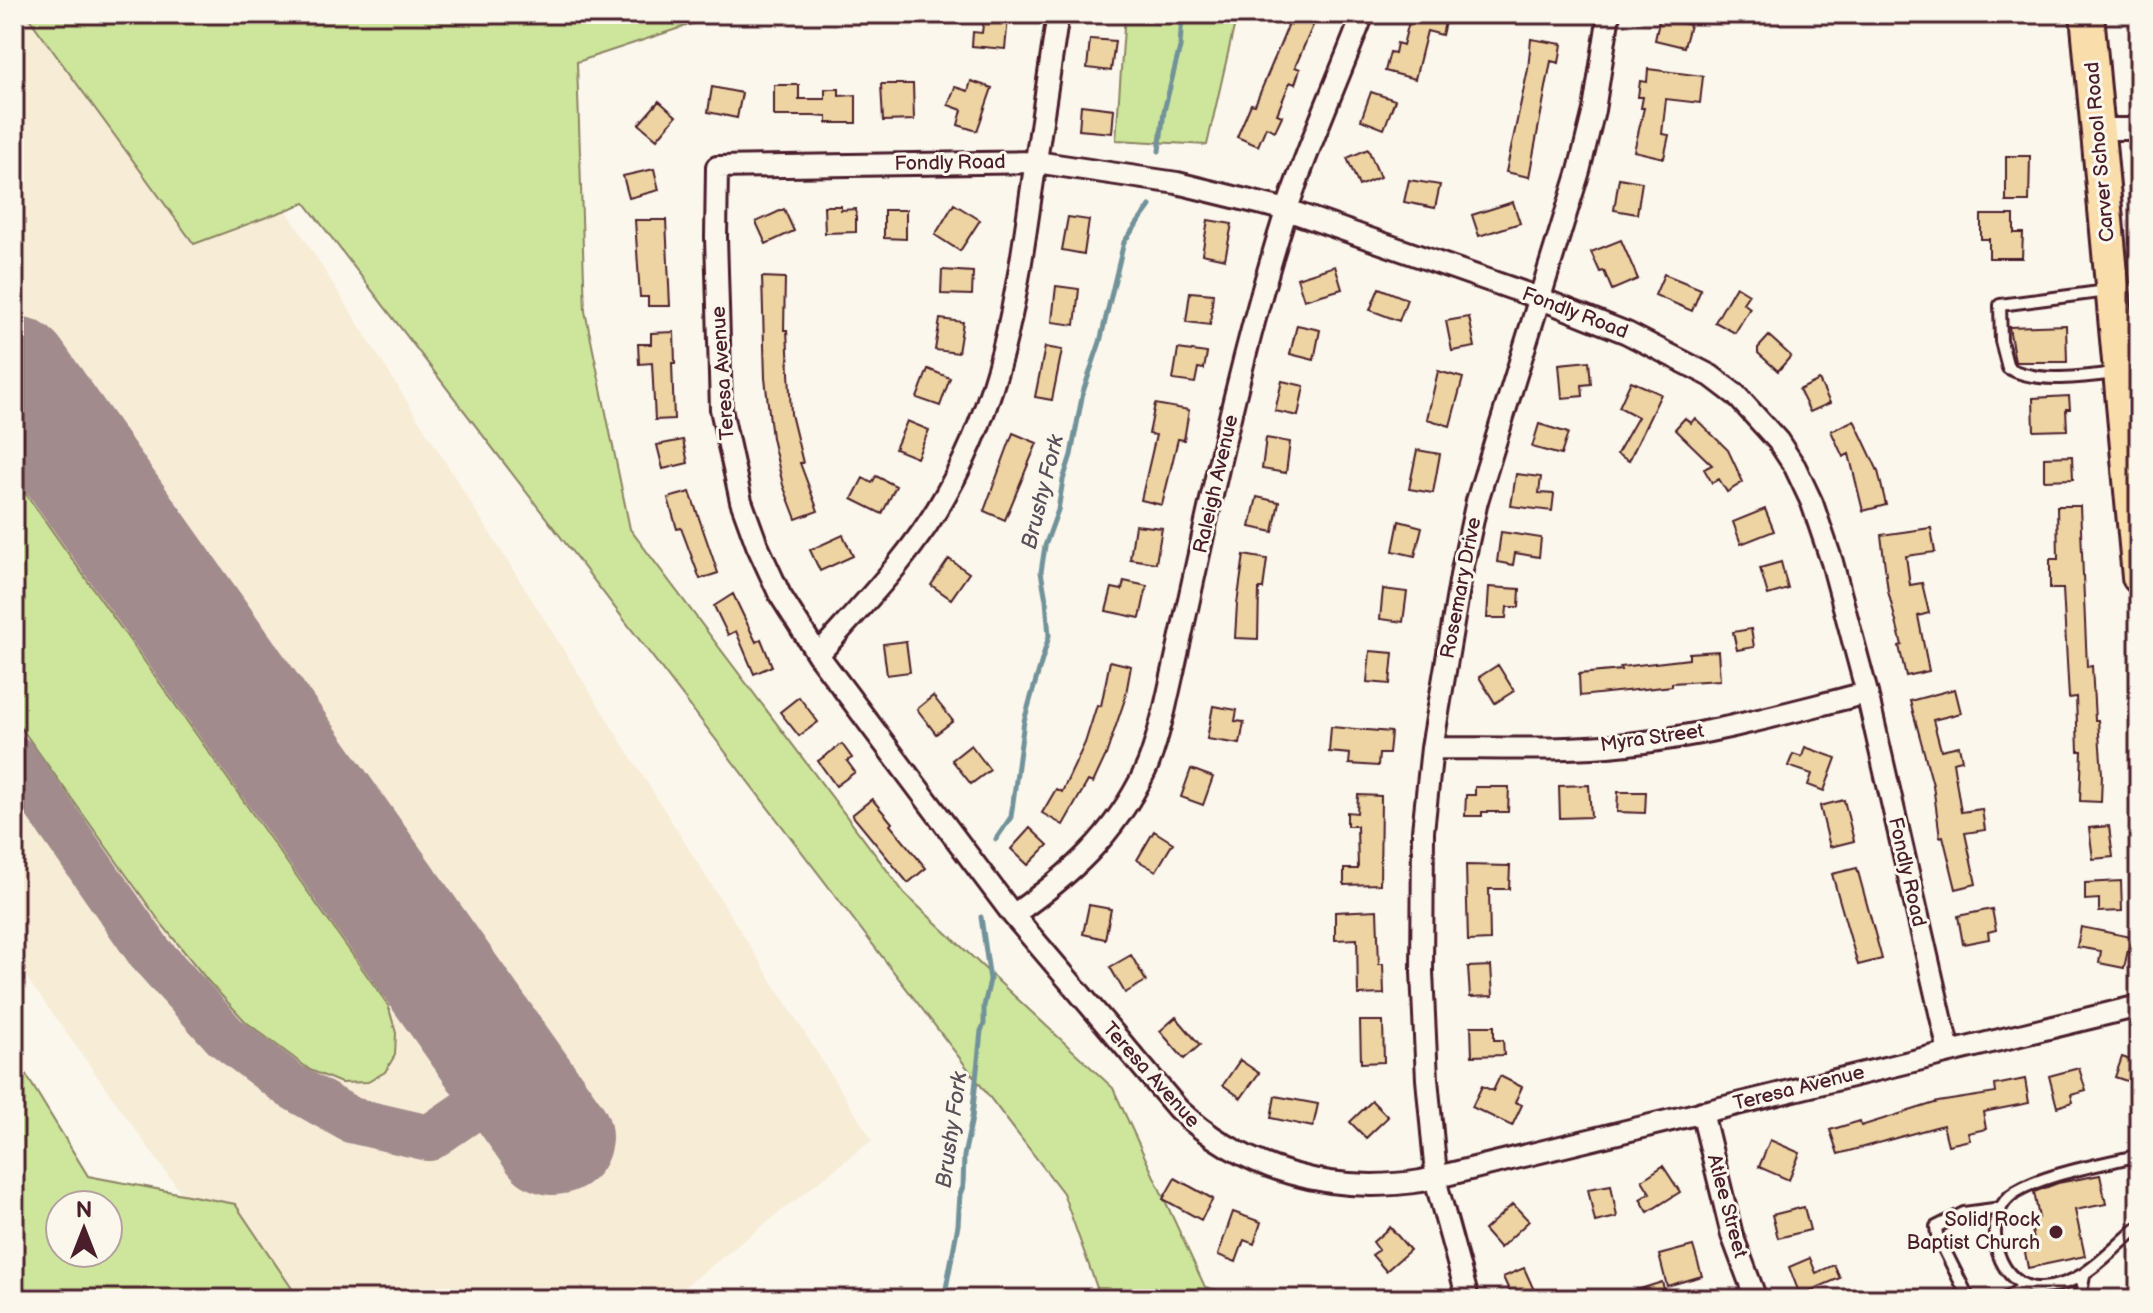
<svg xmlns="http://www.w3.org/2000/svg" width="2153" height="1313" viewBox="0 0 2153 1313" font-family="'Balsamiq Sans',sans-serif">
<style>
.built{fill:#f7ecd6}
.green{fill:#cde69c;stroke:#8c8264;stroke-width:2;fill-rule:evenodd}
.lines{fill:none;stroke-linecap:round;stroke-linejoin:round}
.stream{stroke:#72929a;stroke-width:5}
.taxiway{stroke:#a28b8c;stroke-width:46}
.runway{stroke:#a28b8c;stroke-width:116}
.building{fill:#edd4a2;stroke:#4a1f2b;stroke-width:2}
.service-casing{stroke:#4a1f2b;stroke-width:16}
.minor-casing{stroke:#4a1f2b;stroke-width:26}
.primary-casing{stroke:#4a1f2b;stroke-width:38}
.service{stroke:#fbf7ec;stroke-width:10}
.minor{stroke:#fbf7ec;stroke-width:20}
.primary{stroke:#f9deab;stroke-width:32}
.poi-dot{fill:#4a1f2b;stroke:#fbf7ec;stroke-width:3}
.labels{text-anchor:middle;dominant-baseline:central;stroke-width:6;stroke-linejoin:round;paint-order:stroke}
.street-label{font-size:20px;fill:#4a1f2b;stroke:#fbf7ec}
.poi-label{font-size:20px;fill:#4a1f2b;stroke:#fbf7ec;text-anchor:end}
.water-label{font-size:22px;font-style:italic;fill:#5b4f59;stroke:#fbf7ec}
</style>
<rect width="100%" height="100%" fill="#fbf7ec"/>
<filter id="ink" filterUnits="userSpaceOnUse"><feTurbulence type="fractalNoise" baseFrequency=".0125" numOctaves="2"/><feDisplacementMap in="SourceGraphic" scale="16" xChannelSelector="R" yChannelSelector="G"/><feConvolveMatrix kernelMatrix="1 2 1 2 8 2 1 2 1" color-interpolation-filters="sRGB"/></filter>
<g filter="url(#ink)">
<path class="built" d="M14 14H163L872 1140 669 1299H257L14 960Z"/>
<path class="green" d="M26 14H722L577 62 585 311 630 529 905 894 1113 1088 1205 1287 1252 1299H1101L1063 1193 305 203 194 244Z
M1125 14H1237L1207 145 1116 140Z
M14 477 388 1005 396 1033 395 1055 385 1072 368 1082 341 1083 310 1070 246 1022 208 981 160 922 14 718Z
M14 1055 88 1176 235 1204 299 1299H14ZM60 1205H108V1253H60Z"/>
<g class="lines">
<path class="stream" d="M1159 151 1164 111 1180 47 1182 14
M996 839 1011 817 1024 721 1049 636 1046 600 1041 572 1045 546 1058 510 1063 480 1071 455 1083 392 1100 342 1124 242 1150 206
M944 1299 958 1225 960 1194 963 1187 964 1156 972 1118 981 1031 984 1024V1006L990 980 981 917"/>
<path class="taxiway" d="M14 758 150 953 225 1036 291 1086 351 1120 429 1138 514 1080"/>
<path class="runway" d="M14 374 554 1137"/>
</g>
<path class="building" d="M1293 14H1318L1295 67 1300 69 1295 84 1290 82 1277 114 1282 116 1275 131 1266 127 1258 146 1237 137 1251 104 1255 105Z
M1411 14H1447L1442 35 1427 31 1415 79 1385 71 1390 52 1395 53 1397 43 1403 45Z
M984 16 1008 18 1005 49 972 46 973 32 982 33Z
M1660 17 1690 25 1684 47 1655 40Z
M1090 39 1115 41 1111 71 1087 68Z
M1531 39 1562 44 1559 63 1551 61 1529 177 1506 172 1528 69Z
M1648 69 1703 76 1700 103 1666 99 1662 134 1669 135 1664 158 1634 151 1644 108H1641L1643 97H1638L1640 81 1647 82Z
M971 81 992 88 977 131 958 125 962 110 948 105 955 87 968 91Z
M881 84H913L914 120 883 121Z
M774 85H799V99H825V89H839V96L856 95V123H827V117L813 116H774Z
M712 87 742 93 737 118 708 112Z
M1371 92 1395 100 1384 129 1361 120Z
M659 101 676 116 657 139 639 124Z
M1081 105 1114 109 1112 133 1079 130Z
M1368 149 1380 177 1359 186 1347 158Z
M2006 156H2030L2029 202H2006Z
M654 169 659 190 629 198 623 176Z
M1619 178 1642 182 1637 214 1614 210Z
M1409 180 1440 185 1435 208 1404 202Z
M1513 202 1520 223 1479 236 1472 215Z
M954 204 980 220 960 251 935 235Z
M824 206H841V210L856 209V232L825 233Z
M784 209 794 231 766 244 756 222Z
M884 210H906V239L884 238Z
M1981 215H2014V233H2023L2022 258H1989V239H1981Z
M1068 217 1089 220 1084 254 1062 250Z
M635 220H666L670 306H648V297H640Z
M1208 220 1232 224 1225 259 1202 254Z
M1621 240 1638 279 1612 290 1604 271 1600 272 1591 252Z
M1335 266 1342 289 1304 300 1297 278Z
M942 270 973 272 972 295 941 294Z
M1664 274 1701 289 1692 311 1655 295Z
M762 277 785 278 784 330H787L791 414 803 463H800L818 511 796 519 783 485 772 438 765 378Z
M1056 286 1079 289 1075 325 1052 322Z
M1736 286 1749 294 1743 303 1750 308 1735 333 1715 322Z
M1379 288 1407 299 1399 321 1370 310Z
M1190 292 1213 294 1210 325 1186 322Z
M1469 317 1475 347 1452 351 1446 321Z
M940 319 963 322 958 353 935 350Z
M1297 325 1320 330 1314 360 1290 354Z
M2066 325 2067 362H2015L2009 327Z
M674 332 675 363H672L674 419 655 420 652 363 639 364 638 344H651V333Z
M1769 336 1791 356 1778 371 1758 353V348Z
M1045 347 1062 350 1052 400 1035 397Z
M1178 349 1207 353 1204 369 1198 368 1195 383 1173 380Z
M1589 361 1591 384 1582 385 1583 396 1562 398 1559 364Z
M928 369 950 378 940 406 917 398Z
M1438 371 1463 378 1450 426 1427 419Z
M1819 380 1830 403 1810 412 1799 390Z
M1282 381 1304 386 1298 416 1275 411Z
M1631 381 1661 394 1629 461 1617 454 1638 417 1619 407Z
M2069 396 2070 409H2066L2067 430 2034 431 2033 398Z
M1155 404 1189 410 1184 440 1178 439 1162 505 1141 500 1156 435 1149 434Z
M1685 418 1691 423 1695 418 1728 450 1743 482 1727 492 1719 479 1712 483 1704 469 1712 465 1675 429Z
M1854 420 1878 471 1886 505 1863 511 1849 454 1843 457 1831 431Z
M907 421 929 430 917 458 895 449Z
M1539 424 1568 433 1561 455 1532 447Z
M1013 433 1037 443 1005 520 984 511Z
M1266 438 1290 442 1286 473 1262 469Z
M683 440 688 463 663 469 657 445Z
M1417 450 1440 454 1433 493 1409 489Z
M2072 456 2073 479 2044 480V457Z
M1516 474 1541 477 1539 493 1554 494 1552 511 1511 506Z
M876 476 896 486 882 514 852 499 863 478 872 483Z
M690 492 718 573 700 579 681 528 677 529 668 498Z
M1257 497 1279 502 1273 532 1250 527Z
M2057 506H2080L2087 667 2092 666 2095 720H2098L2102 774 2101 802 2080 801 2082 751H2078L2076 697 2069 698 2063 589H2050V559H2058Z
M1765 509 1774 531 1741 544 1733 522Z
M1399 521 1422 527 1415 556 1393 551Z
M1135 525 1162 528 1156 563 1130 559Z
M1931 528 1935 552 1906 556 1910 585 1922 583 1929 613 1918 616 1929 671 1906 676 1899 646 1902 645 1888 591 1881 535Z
M1501 532 1541 538 1539 557 1515 553 1513 565 1497 562Z
M843 535 853 556 820 571 810 550Z
M1244 555 1267 559 1263 589H1259L1258 639 1235 638 1237 604Z
M949 559 969 573 951 599 931 585Z
M1781 562 1788 589 1768 595 1760 568Z
M1124 581 1147 586 1140 618 1106 611 1112 588 1122 590Z
M1489 587 1520 589 1519 607H1507L1506 618H1487Z
M1383 589 1407 592 1403 622 1380 619Z
M733 594 756 642 761 639 772 666 754 674 736 631 728 635 714 606Z
M1751 629 1754 647 1737 650 1733 632Z
M906 641 910 672 887 675 883 644Z
M1370 651 1393 653 1390 684 1367 682Z
M1718 651 1720 680 1672 683V686L1580 696 1579 674 1621 670 1620 667 1689 659V653Z
M1110 661 1131 666 1125 699 1106 755 1093 783 1088 781 1063 825 1042 813 1056 789 1062 792 1085 743 1097 705 1101 706Z
M1498 665 1514 691 1495 703 1479 677Z
M1955 689 1961 713 1933 720 1941 750 1959 746 1962 760 1953 762 1961 812 1982 809 1985 830 1965 833 1976 884 1956 889 1943 836 1940 837 1933 785 1910 701Z
M933 696 953 721 936 734 917 709Z
M799 697 818 722 799 736 780 712Z
M1213 706 1237 710 1235 721 1244 722 1240 744 1207 739Z
M1331 727 1391 732 1389 754H1379L1378 766 1349 764 1350 754 1329 752Z
M842 744 852 758 847 761 855 772 836 786 818 761Z
M971 745 990 770 971 784 952 760Z
M1805 747 1836 758 1824 791 1808 785 1812 774 1788 766 1793 754 1802 757Z
M1191 769 1213 777 1203 805 1181 797Z
M1589 785 1591 817 1560 818 1559 786Z
M1475 787H1509L1508 812H1482V816H1465L1466 795H1475Z
M1618 792H1646L1645 813 1617 812Z
M1358 795 1381 796 1380 884 1344 885V869H1358L1357 826H1347V812L1357 813Z
M872 799 892 823 890 825 926 868 908 883 852 815Z
M1844 800 1854 841 1830 847 1820 806Z
M2109 826 2113 857 2093 859 2089 828Z
M1030 828 1048 845 1028 865 1011 849Z
M1154 831 1173 843 1156 871 1137 860Z
M1466 865 1510 866 1509 889H1489L1490 940 1468 941Z
M1857 868 1882 959 1858 965 1832 874Z
M2121 881 2122 911 2099 912V899L2085 900V883Z
M1089 905 1111 909 1105 939 1083 934Z
M1992 909 1996 930 1988 932 1989 939 1963 944 1958 916Z
M1377 910 1379 964H1383L1384 994 1358 995 1357 939 1335 940V912Z
M2081 927 2131 937 2124 968 2099 963 2101 951 2077 947Z
M1131 955 1146 981 1125 993 1110 967Z
M1491 966 1493 996 1470 997 1468 967Z
M1176 1017 1200 1045 1184 1059 1160 1031Z
M1360 1021H1383L1384 1062 1361 1063Z
M1471 1026H1494V1040H1503L1504 1055 1472 1056Z
M2122 1057 2139 1063V1085L2115 1077Z
M1240 1060 1259 1073 1241 1098 1223 1085Z
M2079 1068 2086 1091 2071 1095 2073 1102 2057 1107 2049 1076Z
M1500 1076 1522 1087 1515 1102 1522 1105 1512 1126 1472 1107 1482 1086 1493 1091Z
M2025 1079 2029 1103 1983 1112 1986 1129 1968 1133 1970 1140 1948 1145 1943 1125 1838 1154 1830 1130 1860 1121 1861 1126 1938 1102 1996 1093 1995 1085Z
M1275 1096 1318 1104 1313 1127 1271 1118Z
M1372 1101 1388 1117 1366 1138 1350 1122Z
M1770 1140 1800 1153 1789 1180 1759 1167Z
M1663 1166 1680 1192 1648 1212 1640 1199 1650 1193 1642 1180Z
M2100 1175 2106 1204 2075 1210 2085 1256 2028 1268 2024 1247 2035 1245 2030 1220 2039 1218 2034 1192 2058 1183Z
M1175 1178 1213 1199 1201 1220 1163 1199Z
M1611 1185 1617 1217 1595 1222 1588 1189Z
M1513 1204 1529 1221 1500 1248 1484 1230Z
M1804 1207 1810 1230 1778 1238 1772 1215Z
M1233 1212 1261 1222 1254 1244 1244 1240 1236 1262 1218 1255Z
M1390 1227 1410 1250 1386 1271 1372 1255 1379 1250 1373 1242Z
M1693 1246 1702 1276 1667 1286 1659 1255Z
M1810 1258 1816 1273 1834 1265 1840 1278 1800 1295 1789 1267Z
M1524 1268 1538 1299H1513L1503 1277Z
M1662 1282 1667 1299H1619L1618 1296Z"/>
<g class="lines">
<defs>
<path id="service" d="M2107 291 2000 305 2001 341 2008 368C2038 384 2081 377 2115 373
M2139 1155C2105 1164 2036 1175 2010 1196 1979 1223 1999 1291 2042 1288 2085 1285 2108 1252 2139 1227
M1969 1299 1937 1235 1936 1227 1964 1213 2001 1208
M2004 1299 2024 1287
M2080 1299 2084 1276"/>
<path id="minor" d="M2098 129H2139
M818 655C863 604 913 554 946 494 1001 397 1016 302 1031 194 1040 134 1049 74 1058 14
M1432 748C1497 748 1563 751 1628 744 1707 736 1789 712 1867 693
M1013 915C1070 875 1114 836 1145 771 1154 753 1158 732 1164 712 1202 546 1234 375 1286 212 1308 145 1338 80 1363 14
M1949 1052 1867 693 1832 562 1812 503 1795 467 1778 441 1736 395 1711 376 1627 333 1539 298 1287 210 1177 183 1036 162 717 167 716 237 721 409 741 501 757 545 780 595 818 655 1013 915 1178 1109C1244 1171 1332 1195 1421 1181L2139 1006
M1702 1112 1732 1235 1756 1299
M1468 1299 1438 1190 1435 1164 1427 1079 1422 972 1423 831 1432 748 1462 570 1477 501 1579 171 1594 110 1609 14"/>
<path id="primary" d="M2087 14 2139 577"/>
</defs>
<use href="#service" class="service-casing"/>
<use href="#minor" class="minor-casing"/>
<use href="#primary" class="primary-casing"/>
<use href="#service" class="service"/>
<use href="#minor" class="minor"/>
<use href="#primary" class="primary"/>
</g>
</g>
<circle class="poi-dot" cx="2056" cy="1232" r="8"/>
<g class="labels">
<g class="street-label">
<text transform="translate(2100 152) rotate(-95)">Carver School Road</text>
<text transform="translate(950 163) rotate(-1)">Fondly Road</text>
<text transform="translate(1575 313) rotate(21)">Fondly Road</text>
<text transform="translate(723 373) rotate(-94)">Teresa Avenue</text>
<text transform="translate(1216 484) rotate(-77)">Raleigh Avenue</text>
<text transform="translate(1461 588) rotate(-79)">Rosemary Drive</text>
<text transform="translate(1652 738) rotate(-8)">Myra Street</text>
<text transform="translate(1907 872) rotate(77)">Fondly Road</text>
<text transform="translate(1151 1075) rotate(48)">Teresa Avenue</text>
<text transform="translate(1799 1088) rotate(-14)">Teresa Avenue</text>
<text transform="translate(1727 1206) rotate(75)">Atlee Street</text>
</g>
<g class="poi-label">
<text x="2040" y="1220">Solid Rock<tspan x="2040" dy="23">Baptist Church</tspan></text>
</g>
<g class="water-label">
<text transform="translate(1043 492) rotate(-76)">Brushy Fork</text>
<text transform="translate(952 1130) rotate(-82)">Brushy Fork</text>
</g>
</g>
<rect width="2153" height="1313" fill="none" stroke="#fbf7ec" stroke-width="48"/>
<rect x="24" y="24" width="2105" height="1265" fill="none" stroke="#4a1f2b" stroke-width="3" filter="url(#ink)"/>
<g transform="translate(84 1229)"><circle r="38" fill="#fbf7ec" stroke="#b4a19f" stroke-width="2"/>
<path d="M0-6L14 30L0 20L-14 30Z" fill="#4a1f2b"/>
<text y="-12" font-size="22" font-weight="bold" text-anchor="middle" fill="#4a1f2b">N</text>
</g>
</svg>
